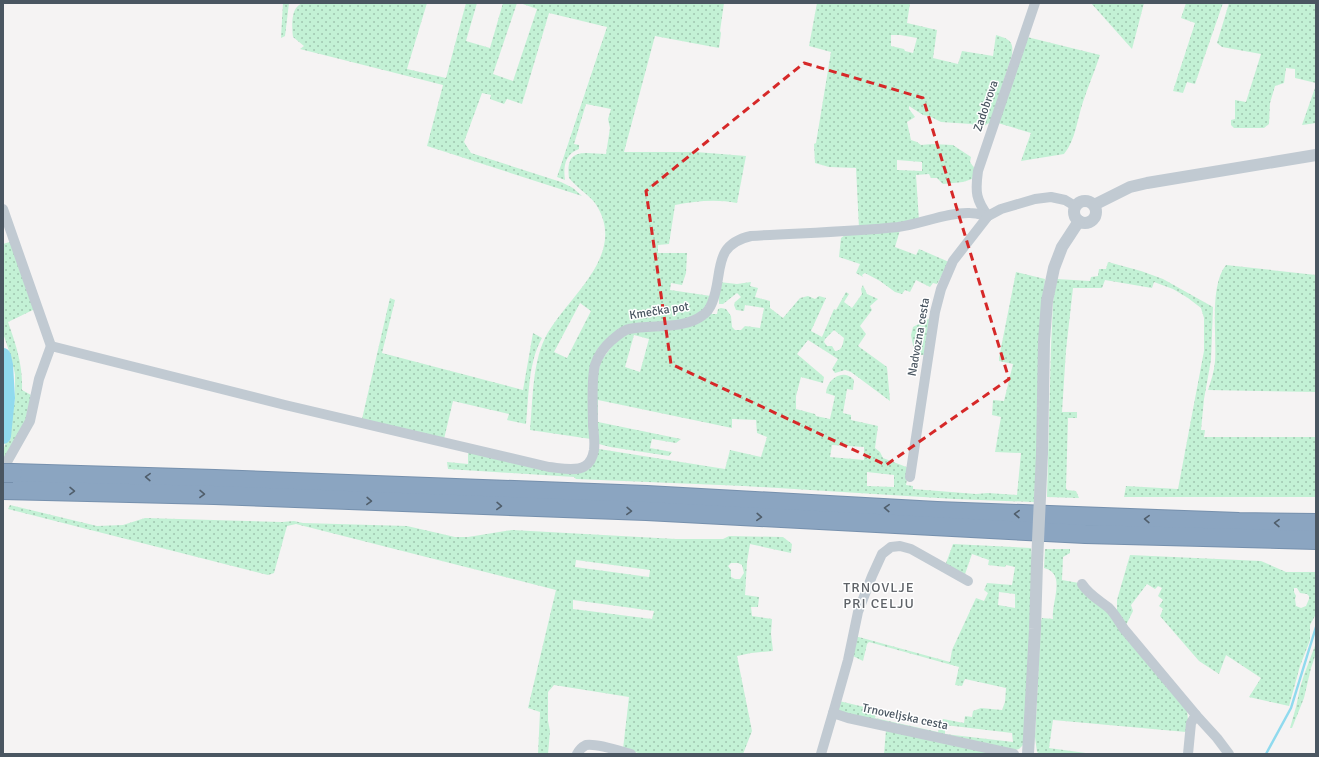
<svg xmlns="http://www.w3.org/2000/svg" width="1319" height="757" viewBox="0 0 1319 757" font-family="Signika,sans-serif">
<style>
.grass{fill:url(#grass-dots);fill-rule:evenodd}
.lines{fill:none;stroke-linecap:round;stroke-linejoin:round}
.stream{stroke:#90daee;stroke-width:2.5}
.river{stroke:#90daee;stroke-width:16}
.motorway-casing{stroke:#7690ad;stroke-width:20}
.minor{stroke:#c1cad2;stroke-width:10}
.tertiary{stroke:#c1cad2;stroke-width:12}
.motorway{stroke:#8ba5c1;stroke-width:18}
.motorway-bridge-casing{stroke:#7690ad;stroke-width:20;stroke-linecap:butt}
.tertiary-bridge{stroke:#c1cad2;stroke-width:12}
.motorway-bridge{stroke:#8ba5c1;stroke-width:18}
.oneway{stroke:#505e6b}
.marked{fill:none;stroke:#d62828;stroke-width:3;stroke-dasharray:8 5;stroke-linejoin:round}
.labels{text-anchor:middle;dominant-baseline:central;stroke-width:3;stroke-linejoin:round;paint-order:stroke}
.street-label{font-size:12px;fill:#4a5661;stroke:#fff}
.quarter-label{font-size:14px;letter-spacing:1px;fill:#5f6368;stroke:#fff}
</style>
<defs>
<pattern id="grass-dots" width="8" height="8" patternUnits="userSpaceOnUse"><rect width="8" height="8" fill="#c3f1d5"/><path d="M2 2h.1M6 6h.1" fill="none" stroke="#a0c6b0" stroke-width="1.8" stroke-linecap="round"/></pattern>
</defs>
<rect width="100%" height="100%" fill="#f5f3f3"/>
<g class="grass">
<path d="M283 3H289L285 36 281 38Z"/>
<path d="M302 3H427L407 69 446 78 466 3H477L466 41 490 48 503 3H517L493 74 513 81 537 9 520 3H724L720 31 721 33 719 48 655 36 624 152H696L746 156 737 203C716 199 696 201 675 205L669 244 658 245V253H687L686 273 682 285 671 283 670 290 711 296 706 310 690 319 642 325 598 352 591 439 530 430C533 401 532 365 545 338 566 297 630 255 595 203 588 194 577 188 569 178 565 147 584 153 606 154L610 128 608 119 611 109 586 104 574 144 579 145V149C565 154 563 167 565 180L557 177 607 27 549 13 522 104 507 99 504 104 490 99 491 95 482 93 464 142 471 153 561 182 573 188 582 196 427 146 443 85 300 49 304 46 293 37C292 29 291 13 297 7 298 5 301 4 302 3ZM580 303 591 311 567 358 554 352Z"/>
<path d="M817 3H910L907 23 937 30 933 58 958 64 962 51 993 56 996 35C1009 39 1014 41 1012 55L990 123 987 124 982 128 971 124 941 122 929 116 923 115 909 106V109L915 117 907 122 911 140 917 142 921 145 932 144 953 145 971 157 970 162 975 169 972 179 963 182 943 184 937 178H931L929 174 916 175 919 221 859 228 856 168 829 167 815 163 814 144 816 143 831 52 809 46ZM891 35H900L917 38 913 53 905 51 904 49 891 46ZM897 160 922 162V171L897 170Z"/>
<path d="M1091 3H1144L1132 49Z"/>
<path d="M1186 3H1223L1195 84 1187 82 1183 93 1173 91 1195 23 1181 18Z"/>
<path d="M1229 3H1316V83L1295 78V69L1286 68 1284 83 1275 86 1270 103 1269 124 1264 128H1234L1231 125V120L1235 119V100L1246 102 1261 54 1222 47 1217 43Z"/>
<path d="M1027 37 1100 55C1095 71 1088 86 1083 102 1077 119 1076 139 1064 154L1021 161 1031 133 998 123Z"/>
<path d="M1316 85V123L1302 125Z"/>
<path d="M900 230 895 247 916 255 919 249 949 262 937 284 933 283 930 287 916 280 910 292 905 290 902 294 895 292 880 281 865 273 862 275 863 277 856 273 860 264 839 257 841 238 845 235Z"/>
<path d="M13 241 35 309 8 322C16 345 23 365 22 390L31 395 25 422 6 458 3 457V451L11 426 15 399V374L11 357 3 333V244Z"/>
<path d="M1108 262 1141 271 1163 279 1213 307 1211 360 1204 399 1201 430H1205L1204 437H1316V497H1124L1126 486 1178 489 1204 351V318L1201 308 1188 298 1173 289 1154 282 1152 288 1105 280 1102 288H1073L1066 350 1062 412H1077V418H1068L1066 488 1067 490 1076 491 1079 498 1047 497 1051 348 1053 302 1057 279 1090 281 1091 277 1098 276 1099 269H1106Z"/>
<path d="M1226 265 1316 275V392L1208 390C1211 381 1214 372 1215 362 1217 336 1209 286 1226 265Z"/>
<path d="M1016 272 1045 279 1041 331 1040 393 1034 502 955 499 744 486 576 479 574 477 448 469 447 462 468 464V452L576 473C591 472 592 460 599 449L725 469 730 450 761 457 767 437 757 433 756 420 732 419V428L598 400V422L681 439 676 443 652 439 650 448 672 452 669 456 610 447 599 444 595 384 601 361 618 338 636 331 711 311 712 314H717L718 309 721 308 726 309 731 316 732 327 735 330H741L745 326 760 328 764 308 745 305 744 311 736 310 734 305 735 302 741 297 737 293 723 304H719V282L737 284 751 282 750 286 758 288 755 297 770 301V308L783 318 800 298 808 296 815 299 819 296 826 298 811 331 822 337 834 309 836 310 846 292 849 294 844 302 852 308 862 294 861 289 863 285 867 294 878 299 870 306 872 310 860 326 866 334 858 346 887 367 890 401 851 372 845 370 835 373 832 369 838 359 808 340 797 354 824 377 823 383 801 377 796 396V409L815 414 816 416 830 419 835 396 826 393C827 379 843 368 854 380L853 390 847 389 843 413 851 415V420L878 426 875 448 880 452 883 458 909 468 906 485 913 486V489L976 494 988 493 1017 495 1021 453 995 452 1001 417 992 415 993 400 1004 401 1013 364 999 361V358ZM834 330 844 338C843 344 842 351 835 351L832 346H827L824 342 825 339ZM634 335 649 339 640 372 625 367ZM832 445 864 447V460L830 457ZM867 472 894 475V487L867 486Z"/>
<path d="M390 298 395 300 382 353 523 390 533 333 542 338C528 363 529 396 526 424L507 420 509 414 453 401 444 439 362 419Z"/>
<path d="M930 318 924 355H915L911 335 913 327Z"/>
<path d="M10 505 97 526 123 525 145 518 282 522 294 521 303 523 407 526 455 537H468L512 530 676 539H723L729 536 783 537 792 544 791 553 750 544 747 562 745 595 759 597 758 607H751L752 616 772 619 771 634 773 651 751 653 737 656 752 731 743 754H642L623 749 629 697 554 685 548 692V721L550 731 548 754H538L540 712 528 708 556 590 296 524 287 526 274 573 268 575 8 509ZM576 560 650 570 649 577 575 567ZM731 563H738L742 565 744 573 740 579H735L731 577V570L728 566ZM573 600 654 611 652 619 573 609Z"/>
<path d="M953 544 1031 548 1033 565 1024 744 1019 749 1015 750 845 715 837 709 839 701 877 710 875 718 938 732 943 719 964 723 965 716 972 717 973 711 981 708 1002 710 1005 702 1006 688 965 679 962 686 955 685 959 667 869 642 867 644 863 661 853 656 855 636 950 662 952 650 976 598 984 601 988 593 984 590 987 583 1012 585 1015 567 1006 565 1005 567 988 565 989 560 972 554 964 577 945 566ZM999 592 1015 594V608L998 605ZM945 725 1012 733 1013 742 945 734Z"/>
<path d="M1045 549H1070V553L1063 557 1062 580 1079 583 1106 608 1187 710 1188 720 1186 732 1053 720 1049 748 1093 754H1040L1037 752 1035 737 1041 621 1042 618 1053 619C1051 603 1067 573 1044 568Z"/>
<path d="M1130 555 1261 561 1286 572H1316V614L1310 625V640L1300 666 1289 706 1249 697 1261 678 1226 655 1219 674 1199 661 1160 616 1163 609 1159 606 1163 600 1158 596 1162 588 1158 586 1155 589 1147 584 1131 605 1133 611 1125 627 1117 611V600ZM1294 588H1297L1300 593 1307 594 1309 596V599L1306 606 1301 608 1296 606 1295 599 1296 596 1294 592Z"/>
<path d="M1316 643V653L1311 668 1304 698 1292 728H1290L1296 707 1300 688 1304 675Z"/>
<path d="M886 730 1002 754H884Z"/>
</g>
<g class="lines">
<path class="stream" d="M1266 754 1291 708 1316 627"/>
<path class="river" d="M3 356 5 365 7 398 3 436"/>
<g class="motorway-casing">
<g id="motorway">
<path d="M13 473 215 479 647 495 937 511 1239 522 1316 523"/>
<path d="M3 490 214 495 646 511 1085 534 1316 540"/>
</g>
</g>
<g class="minor">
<path d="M3 209 51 346"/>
<path d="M988 216C976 200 975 192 978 171L1035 3"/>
<path d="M3 476 8 460 30 421 39 379 51 346 285 405 549 467C560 468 576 472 585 466 590 463 593 456 594 450 595 443 594 434 593 426 593 410 591 380 595 365 598 356 605 346 612 340 617 336 623 330 629 329 652 324 684 330 703 315 708 312 710 308 712 303 724 274 711 245 751 236 800 233 849 232 898 227 921 224 948 212 970 213 976 213 983 215 988 216"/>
<path d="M910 477 935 312 941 289 953 261 988 216 1001 209 1035 199 1051 197 1065 200 1075 206"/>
<path d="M1082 584C1089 595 1099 600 1109 608 1115 614 1119 622 1124 629L1196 715"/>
<path d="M833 713 848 660 858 612 872 576 882 554 891 547 900 546 911 549 968 581"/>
<path d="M577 754C579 750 582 747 586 745 597 743 620 751 631 754"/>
<path d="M821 754 833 713 848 718 1014 754"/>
<path d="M1188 754 1191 723 1196 715 1217 738 1229 754"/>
</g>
<g class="tertiary">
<circle cx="1085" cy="212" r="11"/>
<path d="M1094 205 1130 187 1147 183 1316 155"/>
<path d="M1042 453 1044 341 1047 301 1054 268 1062 247 1079 221"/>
<path d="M1028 754 1035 629 1037 563"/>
</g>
<use href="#motorway" class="motorway"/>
<g class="motorway-bridge-casing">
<path id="motorway-bridge" d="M3 473H13"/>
</g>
<path class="tertiary-bridge" d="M1037 563 1042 453"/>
<use href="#motorway-bridge" class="motorway-bridge"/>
</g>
<defs><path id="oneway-chevron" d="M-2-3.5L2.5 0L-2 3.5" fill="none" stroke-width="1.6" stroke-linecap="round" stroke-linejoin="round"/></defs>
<g class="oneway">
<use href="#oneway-chevron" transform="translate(148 477) rotate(-178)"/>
<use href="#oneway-chevron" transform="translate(72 491) rotate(1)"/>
<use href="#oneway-chevron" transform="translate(202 494) rotate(1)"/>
<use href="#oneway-chevron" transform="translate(369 501) rotate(2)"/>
<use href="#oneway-chevron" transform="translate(499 506) rotate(2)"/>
<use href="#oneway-chevron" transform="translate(887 508) rotate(-177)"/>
<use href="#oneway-chevron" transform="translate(629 511) rotate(2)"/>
<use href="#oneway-chevron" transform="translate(1017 514) rotate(-178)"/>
<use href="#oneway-chevron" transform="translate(759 517) rotate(3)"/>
<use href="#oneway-chevron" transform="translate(1147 519) rotate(-178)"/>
<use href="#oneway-chevron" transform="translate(1277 523) rotate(-179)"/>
</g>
<path class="marked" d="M804 63 923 98 1009 379 886 465 671 364 646 191Z"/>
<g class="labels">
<g class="street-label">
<text transform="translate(986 106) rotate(-71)">Zadobrova</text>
<text transform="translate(659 311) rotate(-9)">Kmečka pot</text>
<text transform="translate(919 337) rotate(-80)">Nadvozna cesta</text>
<text transform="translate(905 717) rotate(12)">Trnoveljska cesta</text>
</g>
<g class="quarter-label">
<text x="879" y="587">TRNOVLJE<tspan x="879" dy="16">PRI CELJU</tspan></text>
</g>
</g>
<rect width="1319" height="757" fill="none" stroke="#4a5661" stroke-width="8"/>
</svg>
